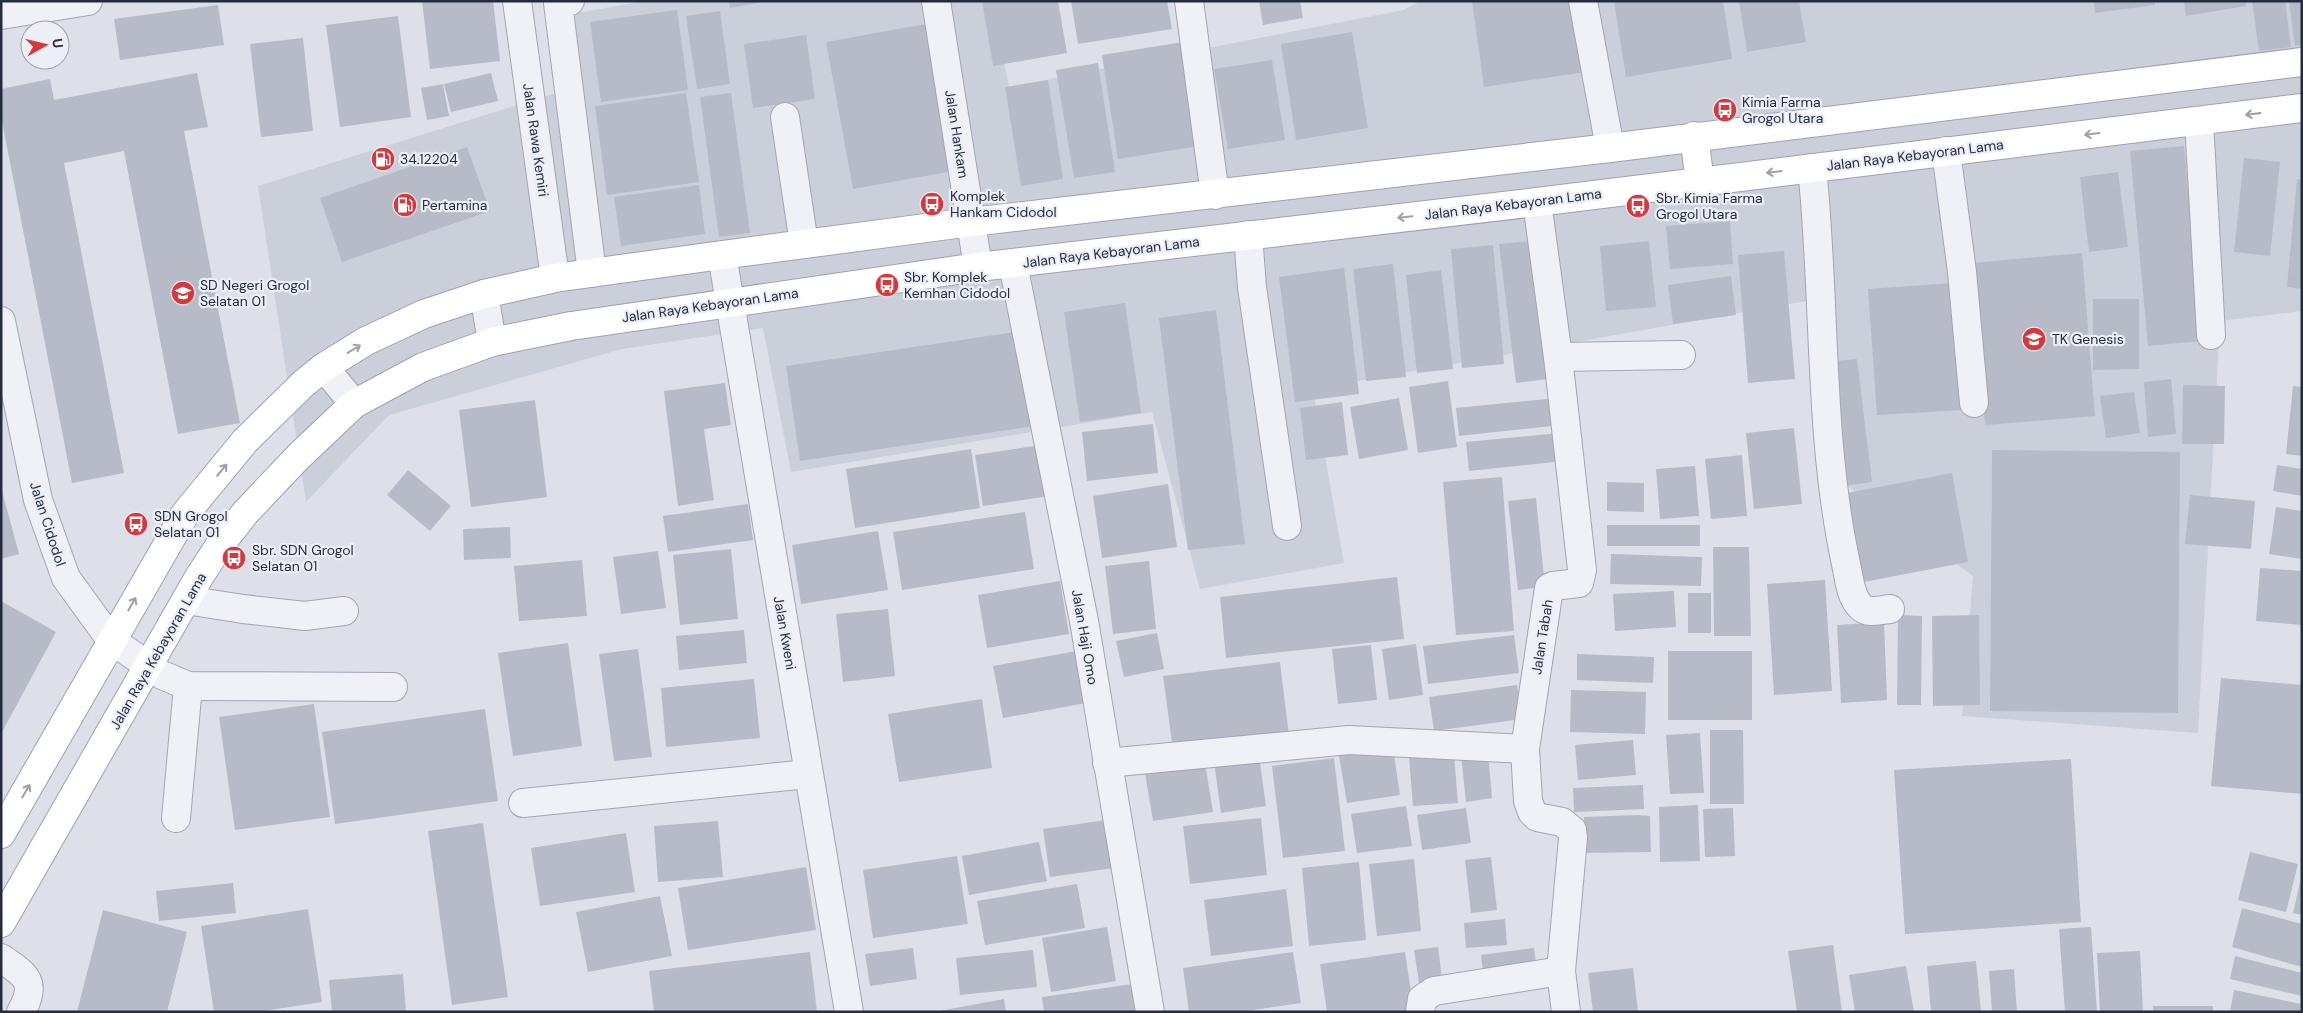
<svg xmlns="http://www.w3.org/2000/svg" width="2303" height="1013" viewBox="0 0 2303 1013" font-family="'DM Sans',sans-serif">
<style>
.built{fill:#cbcfda}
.building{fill:#b7bbc8}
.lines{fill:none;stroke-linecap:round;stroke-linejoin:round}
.minor-casing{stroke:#a2a6b2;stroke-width:30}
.major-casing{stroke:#9ba2b5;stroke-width:30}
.minor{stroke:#f0f1f6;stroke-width:28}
.major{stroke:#fff;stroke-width:28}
.oneway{stroke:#9da0a9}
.labels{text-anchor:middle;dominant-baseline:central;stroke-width:4.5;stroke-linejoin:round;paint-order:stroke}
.poi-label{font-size:14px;fill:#252c40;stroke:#eceff6;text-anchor:start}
.street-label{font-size:14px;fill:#252c40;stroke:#eceff6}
</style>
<rect width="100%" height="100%" fill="#dde0e8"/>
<path class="built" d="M644 1H992L1009 87 1403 10 1421 1H2302V311L2220 321 2198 733 1962 716 1973 576 1834 476V296L1313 389 1344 563 1200 589 1152 412 791 472 763 328 622 349 389 415 306 502 258 186 565 90 550 18Z"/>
<g class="building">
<path d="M422 1H493L500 61 430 69Z"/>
<path d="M729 1H763V2L730 8Z"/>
<path d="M982 1H1058L1067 53 993 66Z"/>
<path d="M1071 1H1167L1172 29 1078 44Z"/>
<path d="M1259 1H1300L1303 18 1263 25Z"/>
<path d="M1472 1H1575L1586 72 1484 87Z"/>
<path d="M1614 1H1723L1732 59 1626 77Z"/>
<path d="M1739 1H1799L1806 42 1747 52Z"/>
<path d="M2094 1H2155V5L2095 13Z"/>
<path d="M2184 1H2245L2246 6 2186 16Z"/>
<path d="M2252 1H2285L2291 47 2259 51Z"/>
<path d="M2289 1H2302V45L2295 46Z"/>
<path d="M218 5 224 45 120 60 114 19Z"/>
<path d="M677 10 688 90 601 102 590 22Z"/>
<path d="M720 11 730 84 697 89 686 16Z"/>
<path d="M398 16 411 117 340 127 326 25Z"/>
<path d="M926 24 953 171 853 189 826 42Z"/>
<path d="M1352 32 1368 128 1296 140 1281 44Z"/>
<path d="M806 35 815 99 753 108 744 44Z"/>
<path d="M303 38 313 131 261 137 250 44Z"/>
<path d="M1183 42 1199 146 1118 159 1102 55Z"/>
<path d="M1272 60 1285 140 1228 149 1214 69Z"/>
<path d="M1098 63 1115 172 1074 178 1056 70Z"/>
<path d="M197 73 208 127 184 131 240 423 178 434 124 151 64 163 124 473 72 483 1 116V89L50 79 54 100Z"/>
<path d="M491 73 498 101 451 112 444 84Z"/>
<path d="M1048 80 1063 179 1021 186 1005 87Z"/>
<path d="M443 84 449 116 427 120 421 88Z"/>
<path d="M686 93 699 182 607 195 595 106Z"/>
<path d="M731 93 750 233 719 237 700 97Z"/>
<path d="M2184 146 2202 341 2148 346 2130 151Z"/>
<path d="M467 147 490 211 342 262 320 198Z"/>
<path d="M2244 158 2280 162 2270 256 2234 252Z"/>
<path d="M2118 172 2128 247 2089 252 2080 177Z"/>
<path d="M2297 179 2302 180V289L2287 287Z"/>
<path d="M699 185 705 234 621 246 614 197Z"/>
<path d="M1730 221 1733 264 1670 269 1666 226Z"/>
<path d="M1532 241 1548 379 1516 383 1499 244Z"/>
<path d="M1649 241 1656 307 1606 311 1600 246Z"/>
<path d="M1493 245 1504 364 1462 368 1451 249Z"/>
<path d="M1784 251 1795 379 1748 383 1738 255Z"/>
<path d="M2082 253 2095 416 1985 425 1972 263Z"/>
<path d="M1393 264 1406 377 1366 381 1353 269Z"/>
<path d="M1344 268 1359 394 1295 402 1279 277Z"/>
<path d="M1441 270 1453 369 1417 373 1406 275Z"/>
<path d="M1731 276 1736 315 1673 324 1668 285Z"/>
<path d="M1953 283 1962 410 1877 415 1868 289Z"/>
<path d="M2093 299H2139V369L2093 370Z"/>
<path d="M1125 303 1141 413 1080 422 1064 312Z"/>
<path d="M1216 310 1245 544 1188 550 1159 318Z"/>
<path d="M1021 331 1035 426 800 461 786 366Z"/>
<path d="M1857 359 1872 482 1843 486 1827 362Z"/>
<path d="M2171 379 2176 434 2148 437 2144 382Z"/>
<path d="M1448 381 1457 447 1418 453 1409 387Z"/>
<path d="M725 383 731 425 704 429 714 500 678 506 664 391Z"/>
<path d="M2183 385 2225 386 2224 444H2182Z"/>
<path d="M2293 386 2302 387V456L2286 454Z"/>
<path d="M2134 392 2140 433 2106 438 2100 396Z"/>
<path d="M1399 398 1408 450 1359 459 1350 407Z"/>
<path d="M1557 398 1561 425 1459 436 1456 408Z"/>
<path d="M535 400 547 497 471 507 459 410Z"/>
<path d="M1342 402 1348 455 1306 460 1300 408Z"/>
<path d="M1153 424 1158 473 1087 481 1082 432Z"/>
<path d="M1794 428 1802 504 1754 509 1746 433Z"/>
<path d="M1560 433 1563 461 1469 471 1466 442Z"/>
<path d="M1041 445 1049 496 983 506 975 455Z"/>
<path d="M971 449 980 508 855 528 846 469Z"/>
<path d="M1992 450 2180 452 2178 713 1990 711Z"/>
<path d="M1742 455 1747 516 1711 519 1705 459Z"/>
<path d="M2277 465 2302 469V496L2273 491Z"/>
<path d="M1695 466 1699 516 1660 519 1656 469Z"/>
<path d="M408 470 451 506 430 531 387 495Z"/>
<path d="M1952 473 1968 562 1864 582 1847 493Z"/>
<path d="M1502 477 1514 631 1456 635 1443 482Z"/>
<path d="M1607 482 1644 483V512L1607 511Z"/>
<path d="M1168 484 1177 547 1102 558 1093 496Z"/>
<path d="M1 487 19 554 1 559Z"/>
<path d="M2190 495 2255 501 2251 549 2185 544Z"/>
<path d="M1536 498 1545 587 1518 590 1508 501Z"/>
<path d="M748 504 753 540 668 552 663 516Z"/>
<path d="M2276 507 2302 511V559L2269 554Z"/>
<path d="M1025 512 1034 569 902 590 893 532Z"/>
<rect x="1607" y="525" width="93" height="21"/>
<path d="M510 527 511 558 464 560 463 529Z"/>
<path d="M878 531 888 590 801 604 792 545Z"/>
<path d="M1713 547H1749L1751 636H1714Z"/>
<path d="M731 549 738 619 680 625 673 555Z"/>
<path d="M658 551 666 608 621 614 613 557Z"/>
<path d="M1611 554 1702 557 1701 586 1610 584Z"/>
<path d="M582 560 587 616 519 621 514 566Z"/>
<path d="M1149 561 1156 629 1113 634 1105 566Z"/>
<path d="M2260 568 2302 571V625L2256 621Z"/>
<path d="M1397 577 1404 639 1226 658 1220 597Z"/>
<path d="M1825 580 1832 691 1774 695 1767 584Z"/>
<path d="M1060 581 1069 634 987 648 978 595Z"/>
<path d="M1674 591 1676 627 1615 631 1613 594Z"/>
<rect x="1688" y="593" width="23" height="40"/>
<path d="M1 601 56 632 1 734Z"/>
<path d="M888 609 895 676 843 682 836 614Z"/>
<path d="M1898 615 1922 616 1921 705H1897Z"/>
<path d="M1979 615 1980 705 1933 706 1932 616Z"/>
<path d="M1884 622 1887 700 1841 703 1837 625Z"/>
<path d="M744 630 747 663 679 670 676 636Z"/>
<path d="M1157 633 1164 669 1124 677 1116 641Z"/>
<path d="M1514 635 1519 673 1428 684 1423 646Z"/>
<path d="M568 643 582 746 513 756 498 653Z"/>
<path d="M1416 644 1423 695 1389 700 1382 649Z"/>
<path d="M1371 645 1377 700 1338 704 1332 649Z"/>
<path d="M638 649 652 757 614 761 599 654Z"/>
<path d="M1077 651 1086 703 1003 718 993 666Z"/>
<rect x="1668" y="651" width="84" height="69"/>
<path d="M1577 654 1654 657 1653 683 1577 680Z"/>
<path d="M1280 662 1289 736 1173 750 1163 676Z"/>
<path d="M2221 678 2302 685V794L2211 786Z"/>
<path d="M754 679 760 738 666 747 661 688Z"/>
<path d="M1517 685 1522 719 1434 731 1429 697Z"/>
<path d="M1571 690 1646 692 1645 734 1570 732Z"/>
<path d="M982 699 992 768 899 782 888 714Z"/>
<path d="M314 704 330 817 235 830 219 717Z"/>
<path d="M485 709 498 801 335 824 322 732Z"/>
<path d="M1710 730H1743L1744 804H1710Z"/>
<path d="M1700 733 1704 793 1670 794 1666 735Z"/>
<path d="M1633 740 1636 775 1578 780 1575 745Z"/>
<path d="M1393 748 1400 795 1347 803 1339 756Z"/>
<path d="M1488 753 1492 798 1466 802 1461 755Z"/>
<path d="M1454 754 1458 803 1413 806 1409 757Z"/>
<path d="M1259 756 1266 806 1221 813 1214 762Z"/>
<path d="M1334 758 1345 851 1283 858 1272 766Z"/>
<path d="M2071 759 2081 922 1905 934 1894 770Z"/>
<path d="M1205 763 1213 812 1153 821 1145 773Z"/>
<path d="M1643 785 1644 809 1574 812 1573 788Z"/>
<path d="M1698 805 1700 861 1660 862 1659 807Z"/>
<path d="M1406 806 1412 846 1357 853 1351 814Z"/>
<path d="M1466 808 1471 843 1422 850 1417 815Z"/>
<path d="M1733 808 1735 856 1705 857 1703 809Z"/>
<path d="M1638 815 1650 816 1651 852 1585 853 1584 817Z"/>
<path d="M1261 818 1267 875 1190 884 1183 826Z"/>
<path d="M1114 819 1121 867 1050 877 1043 829Z"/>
<path d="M718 821 723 877 658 882 654 826Z"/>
<path d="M483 823 508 997 452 1005 428 831Z"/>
<path d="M626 833 635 892 540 906 531 848Z"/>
<path d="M1039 842 1047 881 969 895 962 856Z"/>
<path d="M2250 852 2298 864 2286 912 2238 900Z"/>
<path d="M957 856 968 924 873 938 863 870Z"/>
<path d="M1491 857 1497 910 1471 913 1465 860Z"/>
<path d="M1414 859 1421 931 1377 936 1369 864Z"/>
<path d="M1359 862 1366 940 1309 946 1302 868Z"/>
<path d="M806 867 816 930 688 950 678 888Z"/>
<path d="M2301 878H2302V915L2293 913Z"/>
<path d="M233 883 236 913 159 921 156 891Z"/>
<path d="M1077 884 1085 928 985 945 977 901Z"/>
<path d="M1286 889 1293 946 1211 956 1204 900Z"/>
<path d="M660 896 672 956 588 972 576 912Z"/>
<path d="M2242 908 2302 924V967L2232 947Z"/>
<path d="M308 909 322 1002 257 1012H214L201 926Z"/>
<path d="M103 910 187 932 167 1012H77Z"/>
<path d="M1505 919 1507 945 1466 948 1464 923Z"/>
<path d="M1107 927 1116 981 1051 992 1042 938Z"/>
<path d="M2091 927 2097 1012H2065L2059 929Z"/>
<path d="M1833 945 1842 1012H1797L1788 951Z"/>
<path d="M1438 947 1443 986 1420 989 1414 950Z"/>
<path d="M913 948 917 979 870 986 865 954Z"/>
<path d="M1534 948 1537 972 1484 979 1481 955Z"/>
<path d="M1033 950 1037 987 960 995 956 958Z"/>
<path d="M2140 951 2143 1012H2100L2097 953Z"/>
<path d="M810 952 817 1012H654L649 971Z"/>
<path d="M1293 952 1301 1003 1240 1012H1189L1183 968Z"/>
<path d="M1405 952 1414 1012H1327L1320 964Z"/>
<path d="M2235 956 2302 973V996L2230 979Z"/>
<path d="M1976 961 1981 1012H1931L1927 966Z"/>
<path d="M1906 966 1914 1012H1855L1849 975Z"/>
<path d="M1633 968 1638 1012H1593L1588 973Z"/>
<path d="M2014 969 2017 1012H1992L1989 971Z"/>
<path d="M403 974 406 1012H332L329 980Z"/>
<path d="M1132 984 1136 1012H1044L1042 997Z"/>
<path d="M2234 990 2301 1004 2300 1012H2230Z"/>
<path d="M1004 999 1006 1012H939V1011Z"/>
<rect x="2153" y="1006" width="60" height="6"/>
</g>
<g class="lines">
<g class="minor-casing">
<g id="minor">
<path d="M517 1 555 278"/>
<path d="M570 1 558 3 592 273"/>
<path d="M936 1 978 267"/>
<path d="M1189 1 1215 195"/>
<path d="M1583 1 1610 148"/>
<path d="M1 15 88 1"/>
<path d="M785 117 804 244"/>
<path d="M2199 121 2211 335"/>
<path d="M1946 151 1962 272 1974 403"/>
<path d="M1812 168C1826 300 1818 434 1846 564 1849 577 1850 597 1861 607 1868 614 1881 610 1890 609"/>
<path d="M1537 202 1558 357 1582 570 1579 583 1553 586 1549 588 1525 749 1528 801 1532 812 1537 817 1562 822 1572 830 1573 838 1561 971 1566 1012"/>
<path d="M1248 235 1252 287 1287 526"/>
<path d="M722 255 849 1012"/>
<path d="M1013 264 1084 621 1150 1012"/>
<path d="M484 294 492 342"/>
<path d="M1 321 38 500 66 578 111 640 162 675 188 686 393 687"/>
<path d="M1558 357 1681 355"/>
<path d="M324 367 354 404"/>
<path d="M186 600 243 609 305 616 344 611"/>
<path d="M1107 763 1349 740 1525 749"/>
<path d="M523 803 808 774"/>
<path d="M176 818 188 686"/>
<path d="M1 958C26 975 38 982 21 1012"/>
<path d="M1420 1012 1422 999 1434 991 1561 971"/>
</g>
</g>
<g class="major-casing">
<g id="major">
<path d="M1694 136 1700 182"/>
<path d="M1 834 185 514 245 441 303 384 324 367 366 341 424 314 484 294 555 278 722 255 971 222 1610 148 2302 62"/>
<path d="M1 923 199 577 220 545 245 513 298 457 354 404 423 367 492 342 571 326 978 267 1537 202 2302 108"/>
</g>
</g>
<use href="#minor" class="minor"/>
<use href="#major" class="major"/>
</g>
<defs><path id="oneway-shaft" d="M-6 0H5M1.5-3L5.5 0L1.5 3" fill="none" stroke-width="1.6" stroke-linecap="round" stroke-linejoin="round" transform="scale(1.25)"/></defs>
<g class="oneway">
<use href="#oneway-shaft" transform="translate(2253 114) rotate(173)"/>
<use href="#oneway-shaft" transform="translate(2092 134) rotate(173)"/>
<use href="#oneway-shaft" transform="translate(1774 172) rotate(173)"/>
<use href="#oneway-shaft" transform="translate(1405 217) rotate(174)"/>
<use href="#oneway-shaft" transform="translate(354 349) rotate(-31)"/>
<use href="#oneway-shaft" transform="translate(222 470) rotate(-50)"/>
<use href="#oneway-shaft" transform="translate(132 604) rotate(-60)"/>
<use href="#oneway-shaft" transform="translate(26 791) rotate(-60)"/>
</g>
<defs>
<g id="bus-disc" transform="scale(1.25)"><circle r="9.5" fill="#d8373b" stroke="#eceff6"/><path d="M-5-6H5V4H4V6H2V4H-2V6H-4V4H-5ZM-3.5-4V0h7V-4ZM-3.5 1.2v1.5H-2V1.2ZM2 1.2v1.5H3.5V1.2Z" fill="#fff"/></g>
<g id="fuel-disc" transform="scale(1.25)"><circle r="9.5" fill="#d8373b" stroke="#eceff6"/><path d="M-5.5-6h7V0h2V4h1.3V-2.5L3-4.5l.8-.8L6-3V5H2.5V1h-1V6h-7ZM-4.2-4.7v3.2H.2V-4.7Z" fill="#fff"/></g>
<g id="school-disc" transform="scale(1.25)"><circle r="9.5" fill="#d8373b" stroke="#eceff6"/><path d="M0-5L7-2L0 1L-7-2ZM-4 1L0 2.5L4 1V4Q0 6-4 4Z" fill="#fff"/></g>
</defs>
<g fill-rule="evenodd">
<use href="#bus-disc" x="1725" y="110"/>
<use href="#fuel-disc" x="383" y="159"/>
<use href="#bus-disc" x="932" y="204"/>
<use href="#fuel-disc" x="405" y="205"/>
<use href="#bus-disc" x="1638" y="206"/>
<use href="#bus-disc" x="887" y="285"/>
<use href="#school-disc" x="183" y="293"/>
<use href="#school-disc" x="2034" y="339"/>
<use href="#bus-disc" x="136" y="524"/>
<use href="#bus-disc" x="234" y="558"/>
</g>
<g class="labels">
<g class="poi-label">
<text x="1742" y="102">Kimia Farma<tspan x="1742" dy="16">Grogol Utara</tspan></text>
<text x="400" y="159">34.12204</text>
<text x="950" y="196">Komplek<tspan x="950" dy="16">Hankam Cidodol</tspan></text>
<text x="1656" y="198">Sbr. Kimia Farma<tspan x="1656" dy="16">Grogol Utara</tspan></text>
<text x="422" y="205">Pertamina</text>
<text x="904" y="277">Sbr. Komplek<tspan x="904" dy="16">Kemhan Cidodol</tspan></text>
<text x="200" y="285">SD Negeri Grogol<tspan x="200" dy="16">Selatan 01</tspan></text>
<text x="2052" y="339">TK Genesis</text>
<text x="154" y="516">SDN Grogol<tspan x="154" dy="16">Selatan 01</tspan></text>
<text x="252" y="550">Sbr. SDN Grogol<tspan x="252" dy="16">Selatan 01</tspan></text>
</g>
<g class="street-label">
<text transform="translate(957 134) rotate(81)">Jalan Hankam</text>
<text transform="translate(536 140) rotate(82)">Jalan Rawa Kemiri</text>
<text transform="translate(1915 155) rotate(-7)">Jalan Raya Kebayoran Lama</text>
<text transform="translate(1513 204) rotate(-7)">Jalan Raya Kebayoran Lama</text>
<text transform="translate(1111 252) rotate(-7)">Jalan Raya Kebayoran Lama</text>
<text transform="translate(710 305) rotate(-8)">Jalan Raya Kebayoran Lama</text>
<text transform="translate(48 524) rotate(72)">Jalan Cidodol</text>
<text transform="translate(785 633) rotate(80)">Jalan Kweni</text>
<text transform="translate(1085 637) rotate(80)">Jalan Haji Omo</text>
<text transform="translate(1542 637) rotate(-81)">Jalan Tabah</text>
<text transform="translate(158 651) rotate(-60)">Jalan Raya Kebayoran Lama</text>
</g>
</g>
<rect width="2303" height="1013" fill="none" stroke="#252c40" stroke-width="5"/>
<g transform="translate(45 45) rotate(82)"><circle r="24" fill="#eceff6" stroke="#9ca1ad"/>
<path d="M0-4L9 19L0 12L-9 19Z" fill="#d8373b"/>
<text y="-8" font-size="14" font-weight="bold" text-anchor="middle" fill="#252c40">U</text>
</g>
</svg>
